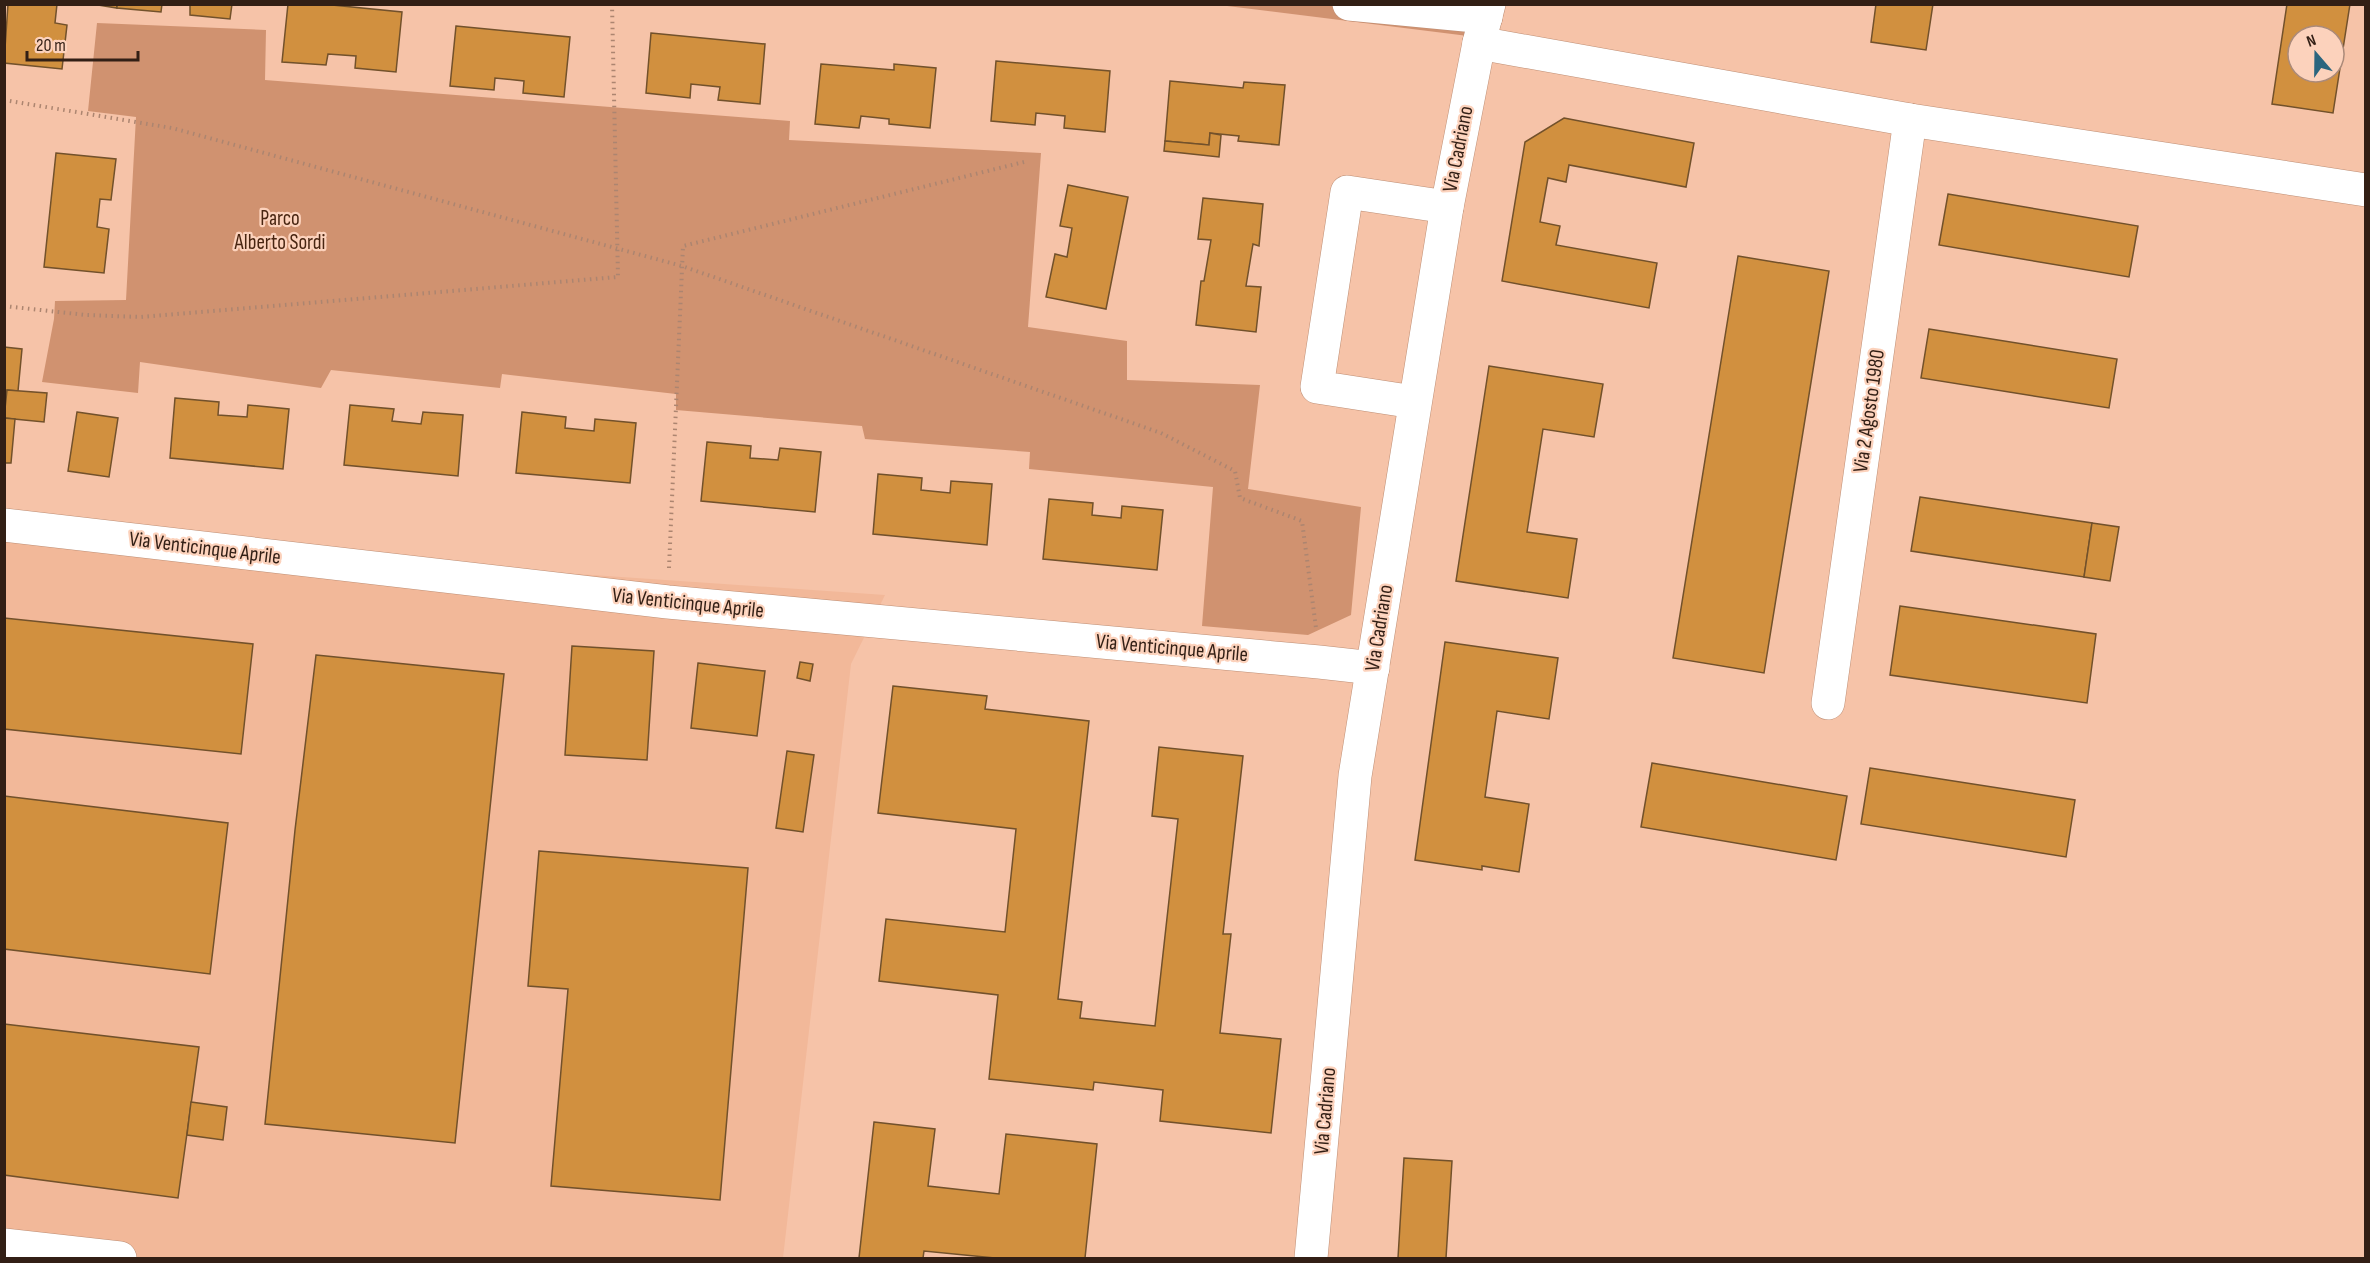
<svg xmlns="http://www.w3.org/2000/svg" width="2370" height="1263" viewBox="0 0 2370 1263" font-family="'Sofia Sans Condensed',sans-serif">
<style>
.built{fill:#f2b899}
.green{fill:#d09270}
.building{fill:#d1903f;stroke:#72512b;stroke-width:1.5;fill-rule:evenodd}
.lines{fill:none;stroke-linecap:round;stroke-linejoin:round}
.minor-casing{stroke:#be8e74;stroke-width:34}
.path{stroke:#ac8570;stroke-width:4;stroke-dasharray:1.5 4.5;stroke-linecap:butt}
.minor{stroke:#fff;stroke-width:33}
.labels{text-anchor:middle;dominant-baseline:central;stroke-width:4.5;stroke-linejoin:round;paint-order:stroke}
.street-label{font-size:21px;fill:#321f15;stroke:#fcd2bc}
.park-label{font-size:21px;fill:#482511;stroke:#fcd2bc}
</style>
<rect width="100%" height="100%" fill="#f6c3a8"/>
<path class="built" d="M4 535 885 595 851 664 783 1258H5Z"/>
<g class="green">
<path d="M1219 5H1491L1484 38Z"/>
<path d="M97 23 266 30 265 80 790 121 789 140 1041 153 1028 327 1127 341V380L1260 385 1248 489 1361 507 1351 615 1308 635 1202 626 1213 487 1029 469 1030 452 865 439 862 426 676 410V394L502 374 500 388 331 370 321 388 140 362 138 393 42 382 54 319 55 301 126 300 136 117 88 111Z"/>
</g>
<g class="building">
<path d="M8 4H57L55 23 67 25 62 69 4 63Z"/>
<path d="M92 4H117V8Z"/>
<path d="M117 4H162L161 12 117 8Z"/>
<path d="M190 4H232L230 19 190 15Z"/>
<path d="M288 4H322L402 12 396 72 355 68 356 56 328 54 326 65 282 62Z"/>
<path d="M1876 4H1933L1926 50 1871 42Z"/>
<path d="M2287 4H2350L2333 113 2272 104ZM2298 36H2334V72H2298Z"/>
<path d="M456 26 570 37 564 97 523 93 524 81 495 78 494 90 450 86Z"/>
<path d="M651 33 765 44 760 104 718 100 720 87 691 84 690 98 646 93Z"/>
<path d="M996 61 1110 71 1105 132 1064 128 1065 116 1036 113 1035 125 991 121Z"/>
<path d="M821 64 894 70V64L936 68 930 128 889 124V119L861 116 859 128 815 124Z"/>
<path d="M1170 81 1243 88 1244 82 1285 85 1279 145 1238 141 1239 136 1210 133 1209 145 1165 141Z"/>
<path d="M1564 118 1694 143 1686 187 1569 165 1566 182 1548 178 1540 222 1560 226 1556 245 1657 263 1649 308 1502 281 1525 142Z"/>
<path d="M1210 133 1221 135 1219 157 1164 151 1165 141 1209 145Z"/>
<path d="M56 153 116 159 111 200 100 199 97 227 109 229 104 273 44 267Z"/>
<path d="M1068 185 1128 197 1106 309 1046 297 1055 254 1067 257 1072 228 1060 226Z"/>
<path d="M1948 194 2138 226 2129 277 1939 245Z"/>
<path d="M1203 198 1263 204 1259 246 1253 244 1246 286 1261 287 1256 332 1196 325 1201 281H1204L1211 240 1198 239Z"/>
<path d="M1738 256 1829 271 1764 673 1673 658Z"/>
<path d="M1929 329 2117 359 2109 408 1921 378Z"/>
<path d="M4 347 22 349 18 391 7 390 4 409Z"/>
<path d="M1489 366 1603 384 1594 437 1543 429 1527 532 1577 539 1568 598 1456 581Z"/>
<path d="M7 390 47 393 44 422 4 418Z"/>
<path d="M175 398 219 402 218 415 247 417 248 405 289 409 283 469 170 458Z"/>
<path d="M350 405 394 409 392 421 421 424 423 412 463 415 458 476 344 465Z"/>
<path d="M77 412 118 418 109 477 68 471Z"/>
<path d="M522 412 566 417 565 428 594 431 595 419 636 423 630 483 516 473Z"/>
<path d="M4 418 15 419 11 463H4Z"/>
<path d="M707 442 751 446 750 458 778 460 780 448 821 452 815 512 701 501Z"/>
<path d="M878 474 922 478 921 490 950 493 951 481 992 484 987 545 873 534Z"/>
<path d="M1920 497 2092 523 2084 577 1911 551Z"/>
<path d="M1049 499 1093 503 1092 515 1121 518 1122 506 1163 510 1157 570 1043 559Z"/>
<path d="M2092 523 2119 527 2110 581 2084 577Z"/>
<path d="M1900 606 2096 634 2087 703 1890 675Z"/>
<path d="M4 618 253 644 241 754 4 729Z"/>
<path d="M1445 642 1558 658 1549 719 1497 711 1485 797 1529 804 1519 872 1482 866V870L1415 860Z"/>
<path d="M572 646 654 651 647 760 565 755Z"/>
<path d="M316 655 504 674 455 1143 265 1124 295 830Z"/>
<path d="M800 662 813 664 810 681 797 678Z"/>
<path d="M698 663 765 671 757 736 691 728Z"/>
<path d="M893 686 987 696 985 709 1089 721 1058 999 1082 1002 1080 1018 1155 1026 1178 819 1152 816 1159 747 1243 756 1223 934H1231L1220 1033 1281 1039 1271 1133 1160 1121 1163 1090 1094 1082 1093 1090 989 1079 998 995 879 981 886 919 1005 932 1016 829 878 813Z"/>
<path d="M787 751 814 755 803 832 776 828Z"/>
<path d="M1652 763 1847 796 1836 860 1641 827Z"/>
<path d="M1870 768 2075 800 2066 857 1861 824Z"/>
<path d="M4 796 228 823 210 974 4 949Z"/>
<path d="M539 851 748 868 720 1200 551 1186 568 989 528 986Z"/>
<path d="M4 1024 199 1047 178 1198 4 1175Z"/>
<path d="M191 1102 227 1107 223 1140 187 1135Z"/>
<path d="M874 1122 935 1129 928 1186 999 1194 1006 1134 1097 1144 1085 1258H995L924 1251 923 1258H859Z"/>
<path d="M1404 1158 1452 1161 1446 1258H1398Z"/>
</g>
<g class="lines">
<g class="minor-casing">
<g id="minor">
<path d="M1349 4 1486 17"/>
<path d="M1479 43 1910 120 2366 190"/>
<path d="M1414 402 1317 387 1347 192 1447 207"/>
<path d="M4 525 668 602 1319 662 1373 668"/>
<path d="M1828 703 1910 120"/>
<path d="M4 1245 120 1258"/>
<path d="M1311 1258 1355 776 1447 207 1479 43 1489 4"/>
</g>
</g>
<g class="path">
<path d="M4 100 172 128 682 266 1161 433 1235 471 1240 498 1302 521 1316 628"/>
<path d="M4 306 86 315 141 317 618 277 612 4"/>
<path d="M669 568 683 246 1028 161"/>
</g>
<use href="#minor" class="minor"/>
</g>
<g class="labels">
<g class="street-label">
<text transform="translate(1458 149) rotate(-79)">Via Cadriano</text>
<text transform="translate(1869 411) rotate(-82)">Via 2 Agosto 1980</text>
<text transform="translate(205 548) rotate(7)">Via Venticinque Aprile</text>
<text transform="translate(688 603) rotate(6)">Via Venticinque Aprile</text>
<text transform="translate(1379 628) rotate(-81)">Via Cadriano</text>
<text transform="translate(1172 648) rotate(5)">Via Venticinque Aprile</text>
<text transform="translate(1325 1111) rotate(-85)">Via Cadriano</text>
</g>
<g class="park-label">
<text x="280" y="218">Parco<tspan x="280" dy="24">Alberto Sordi</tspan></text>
</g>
</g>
<rect width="2370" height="1263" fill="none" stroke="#321f15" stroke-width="12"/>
<g transform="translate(2316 54) rotate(340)"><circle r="28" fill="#fcd2bc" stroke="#ab8a79" stroke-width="1.5"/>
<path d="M0-4.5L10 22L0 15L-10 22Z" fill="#2b657e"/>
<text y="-9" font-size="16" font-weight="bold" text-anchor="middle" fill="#321f15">N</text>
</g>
<path d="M27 51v9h111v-9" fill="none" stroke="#321f15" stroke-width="3"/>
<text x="36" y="51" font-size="18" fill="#321f15" stroke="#fcd2bc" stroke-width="4.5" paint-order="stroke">20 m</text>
</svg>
